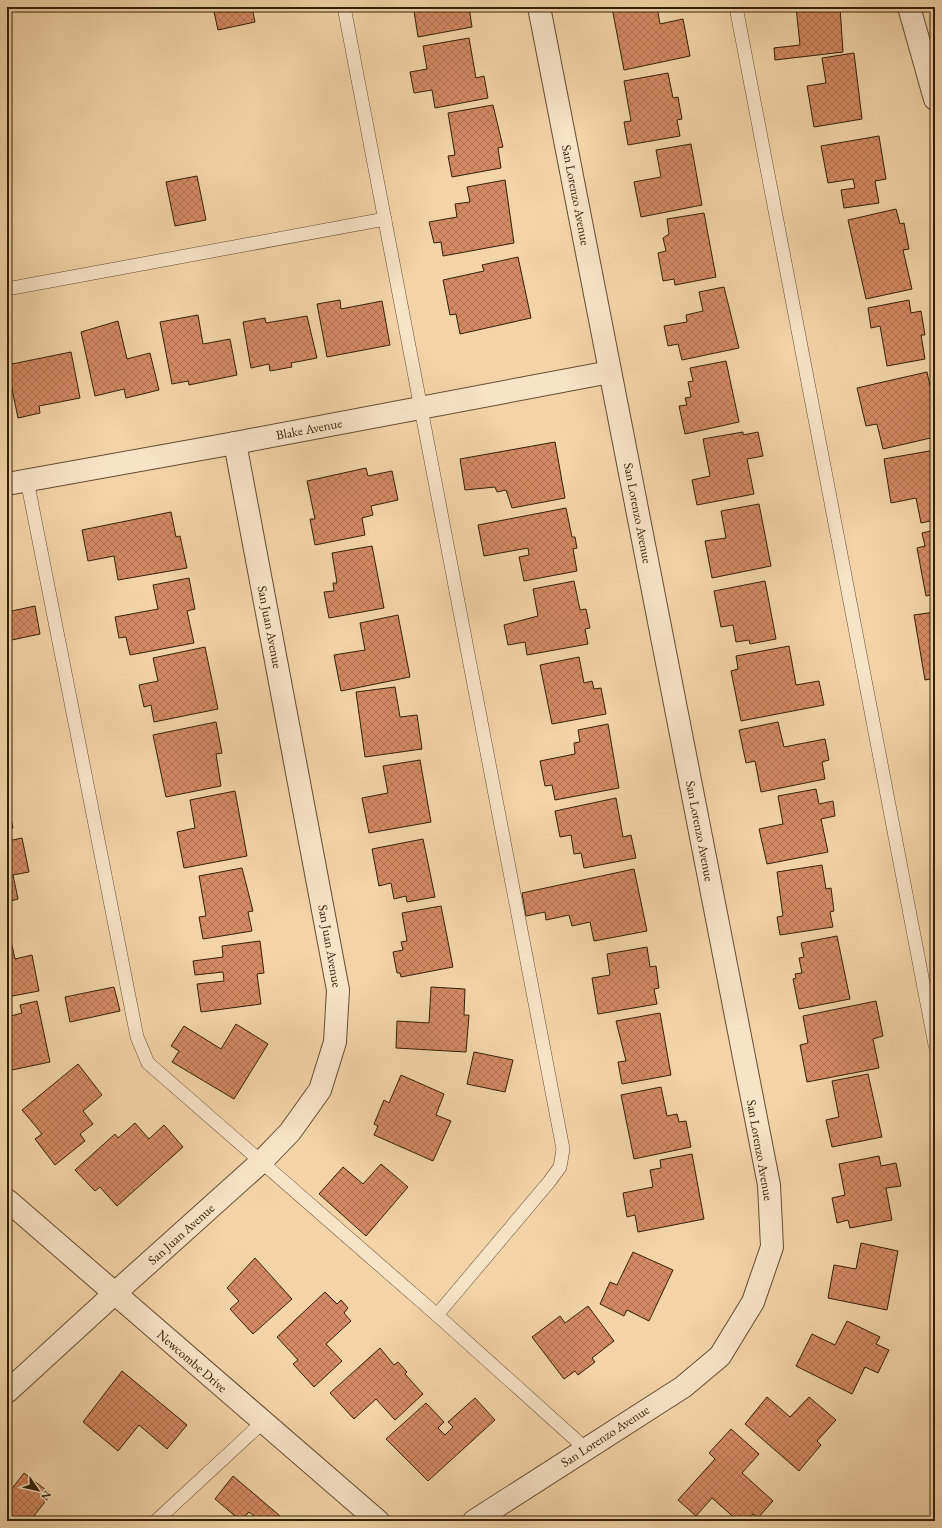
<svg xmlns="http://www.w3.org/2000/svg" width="942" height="1528" viewBox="0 0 942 1528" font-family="'EB Garamond',serif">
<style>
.building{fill:url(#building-cross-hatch);stroke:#332007}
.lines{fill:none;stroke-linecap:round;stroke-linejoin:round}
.lane-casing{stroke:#634d2f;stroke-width:14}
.street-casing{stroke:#634d2f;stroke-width:24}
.lane{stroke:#f7e3c6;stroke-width:13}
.street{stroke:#f7e3c6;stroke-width:22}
.labels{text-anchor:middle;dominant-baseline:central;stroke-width:3;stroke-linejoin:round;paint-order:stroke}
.street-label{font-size:13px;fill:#332007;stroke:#f7e3c6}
</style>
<defs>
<pattern id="building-cross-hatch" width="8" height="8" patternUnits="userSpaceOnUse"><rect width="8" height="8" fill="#d48a64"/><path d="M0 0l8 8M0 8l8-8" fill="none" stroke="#ad7050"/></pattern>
</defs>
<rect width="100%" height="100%" fill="#f2d4a8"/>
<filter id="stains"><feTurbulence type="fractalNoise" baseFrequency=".005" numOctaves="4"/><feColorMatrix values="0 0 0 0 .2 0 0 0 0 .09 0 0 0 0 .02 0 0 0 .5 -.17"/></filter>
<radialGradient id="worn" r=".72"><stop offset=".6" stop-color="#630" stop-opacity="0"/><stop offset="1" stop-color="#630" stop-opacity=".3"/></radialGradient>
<g class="building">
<path d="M213 7H252L255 22 218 30Z"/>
<path d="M423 7H469L472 27 418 37 414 11 424 9Z"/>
<path d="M616 7H657L660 24 683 19 690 56 624 70 612 8Z"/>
<path d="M796 7H840L843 52 775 60 774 48 800 45Z"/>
<path d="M469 38 476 78 484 76 488 98 435 108 432 90 414 93 410 72 427 69 423 46Z"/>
<path d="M854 53 862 119 814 127 807 86 826 83 822 58Z"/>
<path d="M668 73 673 98 678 97 682 119 677 120 680 136 628 145 624 122 631 121 624 81Z"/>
<path d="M493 105 503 147 498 148 501 168 452 177 448 156 455 155 448 113Z"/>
<path d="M879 136 886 179 875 181 879 203 844 208 841 190 855 188 853 179 828 183 821 146Z"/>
<path d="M691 144 702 205 641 217 634 182 661 177 656 150Z"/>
<path d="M197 176 206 220 175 226 166 182Z"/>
<path d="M505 180 514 243 443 256 441 242 434 243 429 222 457 217 455 204 470 202 467 187Z"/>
<path d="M896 209 900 224 904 223 909 249 903 250 912 289 866 299 848 220Z"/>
<path d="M704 213 716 277 675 285 674 279 663 281 658 253 666 251 663 238 669 234 667 219Z"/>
<path d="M518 257 531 318 460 334 456 314 450 315 443 280 484 271 482 265Z"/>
<path d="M724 287 739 348 682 360 678 344 668 346 664 326 687 322 686 315 703 311 699 292Z"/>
<path d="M340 300 341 309 382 301 390 345 327 357 317 304Z"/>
<path d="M909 300 911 313 921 311 925 335H921L925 359 887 366 880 326 871 328 868 308Z"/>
<path d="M198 315 203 344 230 339 237 375 189 385 188 381 172 384 160 322Z"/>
<path d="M307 316 317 358 291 363 292 367 270 371 269 364 251 368 243 322 265 318 266 323Z"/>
<path d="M118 321 127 359 150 353 159 390 126 398 124 389 95 396 81 332Z"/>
<path d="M71 352 80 398 39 406 40 413 18 418 7 365Z"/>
<path d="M726 361 739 422 685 434 679 406 687 405 685 398 691 397 688 382 693 381 690 368Z"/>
<path d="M927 372 935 408V437L883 449 877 424 866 426 857 388Z"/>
<path d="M743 432V435L758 432 763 456 747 459 754 494 697 505 692 480 710 476 703 439Z"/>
<path d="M555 442 565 498 512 508 506 490 497 492 495 487 465 490 460 459Z"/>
<path d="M935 450V520L921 523 916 498 891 503 884 459Z"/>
<path d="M366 468 368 476 392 471 398 500 371 506 373 515 362 518 365 535 315 545 310 519H315L307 481Z"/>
<path d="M759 504 771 566 712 578 705 541 726 538 721 511Z"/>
<path d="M566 508 572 537H575L577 548 573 549 577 571 524 581 519 557 529 555 528 548 484 556 478 525Z"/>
<path d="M171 512 176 537 180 536 187 568 118 580 114 556 88 561 82 530Z"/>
<path d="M935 530V594L926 596 917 548 925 546 922 533Z"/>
<path d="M372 546 384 608 329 618 324 592 334 591 333 583H337L332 553Z"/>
<path d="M189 578 195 609 187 611 194 643 130 655 126 637 119 638 115 617 158 609 153 585Z"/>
<path d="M574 581 580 610 586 609 590 628 585 629 588 644 527 655 525 642 508 645 504 625 538 616 533 589Z"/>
<path d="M765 581 776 639 750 644 749 640 736 642 733 625 721 627 714 591Z"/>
<path d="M35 606 40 634 7 641V612Z"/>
<path d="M935 612V678L925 680 914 615Z"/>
<path d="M398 615 410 677 341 691 334 655 365 650 360 623Z"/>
<path d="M789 646 796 685 819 681 824 705 741 721 731 671 738 669 736 656Z"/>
<path d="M205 647 218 709 154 722 151 705 144 707 139 685 158 681 153 658Z"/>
<path d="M579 657 584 683 592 681 594 689 601 688 606 714 552 724 540 665Z"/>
<path d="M395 687 400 717 417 715 422 749 365 757 356 692Z"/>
<path d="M216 722 222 753 216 754 221 786 166 797 153 735Z"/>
<path d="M778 722 784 747 825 739 829 760 822 762 825 779 761 792 755 761 746 763 739 730Z"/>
<path d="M608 724 619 788 555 800 552 785 545 786 540 761 575 754 574 743 580 742 578 730Z"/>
<path d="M420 760 431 822 369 833 362 798 388 793 383 766Z"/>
<path d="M816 789 819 804 833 801 835 816 821 819 828 852 767 864 759 829 783 824 778 796Z"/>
<path d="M235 791 247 856 184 868 177 832 195 828 190 800Z"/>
<path d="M616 798 623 837 631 835 636 858 584 868 581 853 574 854 571 835 560 837 555 811Z"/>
<path d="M7 800 13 828 7 829Z"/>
<path d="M7 838 8 841 22 838 29 872 13 875 18 899 7 902Z"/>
<path d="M423 839 435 897 407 902 406 896 394 899 391 883 379 886 372 849Z"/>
<path d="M822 865 826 889 831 888 834 911 830 912 833 927 780 935 777 917 783 916 777 872Z"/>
<path d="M242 868 253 911 248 912 252 931 203 939 199 917 206 916 199 876Z"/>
<path d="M634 869 647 931 594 941 590 922 572 926 569 915 546 920 545 912 526 916 522 893Z"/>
<path d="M441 906 453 967 401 977 400 973H397L393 952 403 950 401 942 407 941 402 913Z"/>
<path d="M7 932H9L15 959 32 955 39 991 7 997Z"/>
<path d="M837 936 850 999 799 1009 793 979 796 978 795 974 802 973 799 958 804 957 801 943Z"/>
<path d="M260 941 264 973 257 974 261 1004 201 1012 197 984 224 981 223 972 195 975 193 961 223 957 222 946Z"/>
<path d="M647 947 650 967 656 966 659 988 654 989 657 1004 598 1014 592 978 610 975 607 954Z"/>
<path d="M114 987 120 1011 70 1022 65 997Z"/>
<path d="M431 987 465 989 464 1015H469L466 1052 396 1048 397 1021 429 1023Z"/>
<path d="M37 1001 50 1062 7 1071V1017L22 1013 20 1005Z"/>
<path d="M876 1001 883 1036 873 1039 879 1068 807 1082 800 1045 808 1043 803 1016Z"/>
<path d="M660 1013 671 1075 622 1084 618 1062 626 1061 616 1021Z"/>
<path d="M236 1024 268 1044 234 1099 172 1062 179 1051 171 1046 184 1026 221 1049Z"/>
<path d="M474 1052 513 1060 505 1092 467 1084Z"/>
<path d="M78 1064 102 1095 83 1111 93 1124 80 1134 85 1141 55 1165 35 1139 42 1134 22 1110Z"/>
<path d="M868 1074 882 1137 832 1147 826 1120 839 1117 832 1081Z"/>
<path d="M401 1075 444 1094 436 1115 451 1121 433 1161 374 1135 378 1126 374 1124 384 1100 389 1103Z"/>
<path d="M661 1087 667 1116 677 1114 679 1122 686 1121 691 1147 634 1159 621 1095Z"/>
<path d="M135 1123 149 1139 164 1125 183 1147 117 1206 100 1187 95 1191 75 1170 115 1134 118 1138Z"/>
<path d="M692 1154 704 1219 638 1232 635 1215 627 1217 623 1193 653 1187 650 1170 661 1168 660 1160Z"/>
<path d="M879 1156 881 1166 896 1163 901 1186 886 1188 892 1220 850 1228 848 1220 837 1223 832 1198 845 1195 839 1164Z"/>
<path d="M381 1164 408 1187 366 1236 319 1194 343 1167 363 1184Z"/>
<path d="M861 1243 898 1251 887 1310 828 1298 834 1265 856 1269Z"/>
<path d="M633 1252 673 1270 649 1321 627 1310 624 1316 600 1304 610 1282 617 1285Z"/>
<path d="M255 1258 292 1299 253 1334 230 1309 239 1301 227 1288Z"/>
<path d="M325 1292 337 1304 341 1300 348 1308 344 1313 351 1321 326 1344 342 1361 314 1387 293 1364 298 1360 277 1337Z"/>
<path d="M588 1306 614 1341 592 1358 595 1362 578 1375 575 1371 564 1379 532 1337 560 1316 565 1323Z"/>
<path d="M847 1321 880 1337 876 1344 889 1350 878 1373 865 1367 852 1394 796 1366 812 1334 835 1345Z"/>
<path d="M380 1348 394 1365 398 1362 407 1372 405 1374 423 1394 395 1420 376 1399 354 1419 330 1393Z"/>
<path d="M122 1371 187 1425 167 1449 139 1425 118 1451 83 1422Z"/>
<path d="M767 1397 790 1417 809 1397 836 1420 817 1441 821 1445 799 1471 745 1424Z"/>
<path d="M475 1398 495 1420 428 1481 386 1439 426 1403 444 1422 438 1428 445 1435 453 1427 448 1422Z"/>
<path d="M731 1429 759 1454 742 1473 773 1501 758 1518 753 1514 746 1521H738L712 1498 696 1516 678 1500 715 1459 709 1453Z"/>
<path d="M24 1473 51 1494 30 1521H7V1495Z"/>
<path d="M233 1476 286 1521H260L249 1512 241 1521 215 1499Z"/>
</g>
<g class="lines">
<g class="lane-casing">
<g id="lane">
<path d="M344 7 563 1149 560 1167 549 1182 437 1315"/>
<path d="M736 7 935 1045"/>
<path d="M7 289 385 219"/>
<path d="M27 480 137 1037 148 1063 437 1315 586 1449"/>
<path d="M156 1521 263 1422"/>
</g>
</g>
<g class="street-casing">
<g id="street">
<path d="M909 7 935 99"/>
<path d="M7 484 235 443 610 372"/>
<path d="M7 1200 378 1521"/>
<path d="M7 1392 114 1294 261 1162 290 1132 320 1090 335 1042 338 990 235 443"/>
<path d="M474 1521 683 1387 720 1356 753 1302 772 1247 769 1185 539 7"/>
</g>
</g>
<use href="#lane" class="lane"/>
<use href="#street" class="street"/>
</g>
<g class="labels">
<g class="street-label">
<text transform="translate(576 195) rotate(79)">San Lorenzo Avenue</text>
<text transform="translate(309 429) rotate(-11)">Blake Avenue</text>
<text transform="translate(638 513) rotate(79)">San Lorenzo Avenue</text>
<text transform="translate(270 627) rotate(79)">San Juan Avenue</text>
<text transform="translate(700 831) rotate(79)">San Lorenzo Avenue</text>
<text transform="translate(330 946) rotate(80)">San Juan Avenue</text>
<text transform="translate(760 1150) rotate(80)">San Lorenzo Avenue</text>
<text transform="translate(181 1234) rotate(-42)">San Juan Avenue</text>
<text transform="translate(192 1361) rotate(41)">Newcombe Drive</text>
<text transform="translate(605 1436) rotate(-33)">San Lorenzo Avenue</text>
</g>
</g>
<rect width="942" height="1528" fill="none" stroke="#f2d4a8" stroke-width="24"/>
<rect x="8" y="8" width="926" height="1512" fill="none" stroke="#332007" stroke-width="2"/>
<rect x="12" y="12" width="918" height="1504" fill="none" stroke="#332007"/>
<g transform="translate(38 1490) rotate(124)" stroke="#f7e3c6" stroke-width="3" paint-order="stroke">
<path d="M0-3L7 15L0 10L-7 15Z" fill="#332007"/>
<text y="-6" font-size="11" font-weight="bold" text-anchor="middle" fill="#332007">N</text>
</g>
<rect width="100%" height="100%" filter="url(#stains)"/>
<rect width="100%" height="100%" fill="url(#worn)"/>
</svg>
